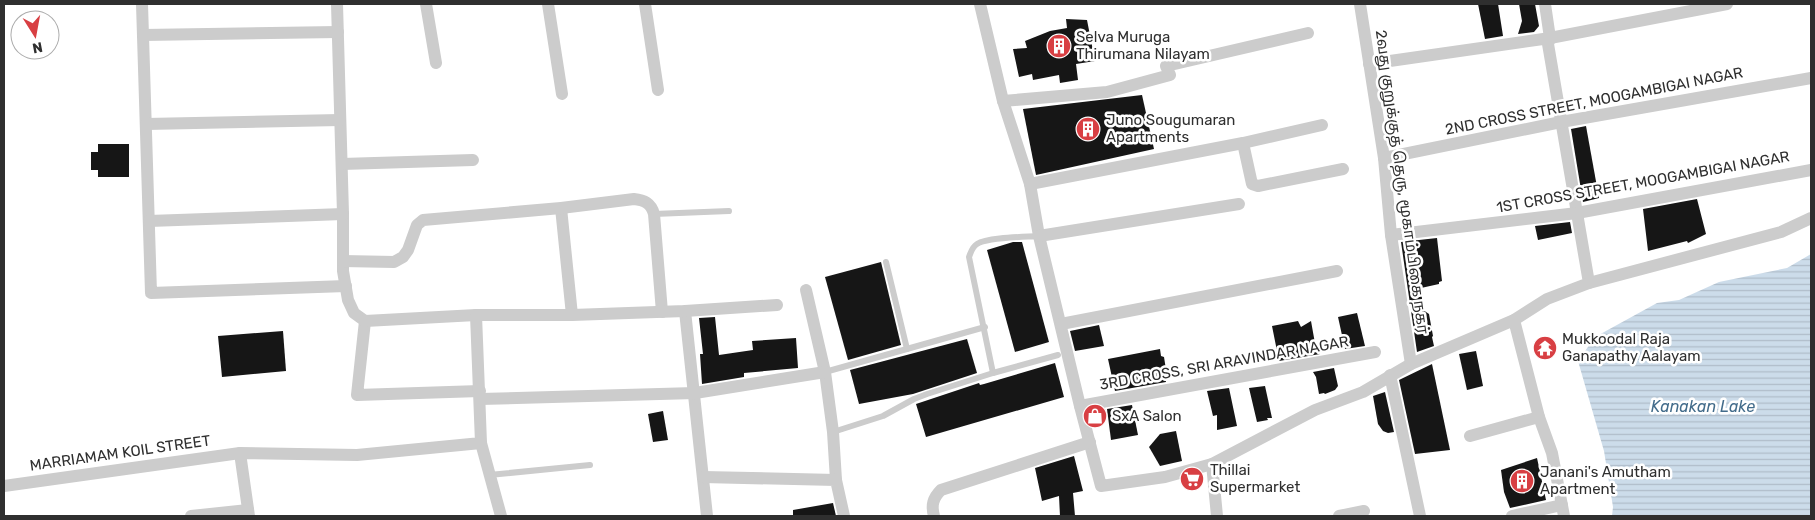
<svg xmlns="http://www.w3.org/2000/svg" width="1815" height="520" viewBox="0 0 1815 520" font-family="Rubik,'Noto Sans Tamil',sans-serif">
<style>
.water{fill:url(#water-rules)}
.building{fill:#161616}
.lines{fill:none;stroke-linecap:round;stroke-linejoin:round}
.lane{stroke:#ccc;stroke-width:6}
.street{stroke:#ccc;stroke-width:12}
.labels{text-anchor:middle;dominant-baseline:central;stroke-width:5;stroke-linejoin:round;paint-order:stroke}
.poi-label{font-size:15px;fill:#2f2f2f;stroke:#fff;text-anchor:start}
.street-label{font-size:15px;fill:#2f2f2f;stroke:#fff}
.water-label{font-size:16px;font-style:italic;fill:#436c8b;stroke:#fff}
</style>
<defs>
<pattern id="water-rules" width="6" height="5" patternUnits="userSpaceOnUse" patternTransform="scale(1.25)"><rect width="6" height="5" fill="#ccdcea"/><path d="M0 2.5h6" fill="none" stroke="#b0bdc9"/></pattern>
</defs>
<rect width="100%" height="100%" fill="#fff"/>
<path class="water" d="M1811 254V516H1612L1613 507 1604 451 1578 361 1595 337 1657 303 1679 300 1719 282 1787 268Z"/>
<g class="building">
<path d="M1478 4H1498L1503 36 1485 39Z"/>
<path d="M1519 4H1535L1539 26 1534 32 1518 34 1522 21Z"/>
<path d="M1066 19 1087 20 1095 61 1076 64 1078 80 1060 83 1059 75 1033 80 1032 74 1019 77 1013 49 1027 48 1025 41 1050 31 1067 28Z"/>
<path d="M1142 95 1154 149 1036 175 1023 109Z"/>
<path d="M1586 126 1599 198 1583 202 1571 129Z"/>
<path d="M98 144H129V177H98V170H91V152H98Z"/>
<path d="M1697 199 1706 234 1688 243 1687 241 1648 251 1643 209Z"/>
<path d="M1570 222 1572 233 1538 240 1535 226Z"/>
<path d="M1437 238 1442 281 1439 282V284L1421 288 1423 310 1429 314 1433 336 1432 337 1434 346 1417 352 1401 242Z"/>
<path d="M1013 242H1022L1049 342 1015 352 987 250Z"/>
<path d="M881 262 901 345 848 360 825 277Z"/>
<path d="M1357 313 1365 346 1345 349 1338 317Z"/>
<path d="M715 317 719 355 753 350 752 341 796 338 798 368 744 373V377L702 384 700 354H703L699 318Z"/>
<path d="M1298 321 1301 327 1311 321 1316 349 1320 354 1279 361 1272 326Z"/>
<path d="M1099 325 1104 346 1075 351 1070 331Z"/>
<path d="M283 331 286 371 222 377 218 336Z"/>
<path d="M967 339 977 373 913 394 859 404 850 370Z"/>
<path d="M1160 349 1161 356 1164 357 1167 376 1165 377 1166 382 1115 391 1108 359Z"/>
<path d="M1476 351 1483 386 1467 390 1459 354Z"/>
<path d="M1055 363 1064 397 926 437 916 404 979 383 980 385 984 384Z"/>
<path d="M1432 364 1450 450 1415 454 1399 380Z"/>
<path d="M1334 368 1338 386 1335 390 1325 394 1324 393 1319 394 1316 377 1313 372Z"/>
<path d="M1265 386 1272 418H1267L1268 420 1257 422 1249 388Z"/>
<path d="M1229 388 1237 426 1217 430V415L1213 416 1207 391Z"/>
<path d="M1385 392 1394 432 1388 433 1383 431 1378 424 1373 396Z"/>
<path d="M1132 405 1138 435 1111 440 1107 409Z"/>
<path d="M663 411 668 440 653 442 648 414Z"/>
<path d="M1176 431 1182 461 1160 466 1149 447 1160 434Z"/>
<path d="M1074 456 1083 491 1073 493 1075 516H1060L1059 496 1042 501 1035 468Z"/>
<path d="M1537 458 1546 500 1510 508 1504 492 1501 470Z"/>
<path d="M833 503 836 516H793V510Z"/>
</g>
<g class="lines">
<g class="lane">
<path d="M654 214 729 211"/>
<path d="M886 262 907 349"/>
<path d="M825 372 985 327"/>
<path d="M993 373 969 257C971 252 972 247 977 244 988 237 1025 237 1039 236"/>
<path d="M833 432 883 416 914 399 927 394 993 373 1058 355"/>
<path d="M489 475 590 465"/>
</g>
<g class="street">
<path d="M142 4 151 293 346 286"/>
<path d="M337 4 343 214V271L348 300 354 313 365 321 357 395 480 391"/>
<path d="M426 4 436 63"/>
<path d="M548 4 562 94"/>
<path d="M645 4 658 90"/>
<path d="M980 4 1003 101 1030 184 1039 236 1080 406 1101 486 1165 477 1212 464 1315 410 1363 392 1411 364 1514 320 1547 299 1589 283 1548 44 1550 38 1545 4"/>
<path d="M1360 4 1384 158 1391 235 1411 364"/>
<path d="M143 35 338 32"/>
<path d="M1369 64 1550 38 1727 4"/>
<path d="M1003 101 1107 92 1170 75 1166 66 1308 33"/>
<path d="M146 124 340 120"/>
<path d="M1243 143 1252 184 1258 186 1343 169"/>
<path d="M1384 158 1561 122 1811 78"/>
<path d="M342 164 473 160"/>
<path d="M1030 184 1243 143 1322 125"/>
<path d="M561 208 572 315"/>
<path d="M149 221 343 214"/>
<path d="M1391 235 1577 213 1811 170"/>
<path d="M1039 236 1239 204"/>
<path d="M343 261 394 262 403 257 408 250 417 225 423 220 561 208 634 199C644 200 651 203 654 214L662 312"/>
<path d="M1589 283 1781 232 1811 218"/>
<path d="M806 290 825 372 833 432 836 480"/>
<path d="M685 311 707 516"/>
<path d="M1514 320 1539 417 1552 453 1564 516"/>
<path d="M365 321 476 315H572L685 311 777 305"/>
<path d="M1061 324 1337 271"/>
<path d="M1390 375 1420 516"/>
<path d="M480 399 695 393 825 372"/>
<path d="M1080 406 1375 352"/>
<path d="M1470 436 1539 417"/>
<path d="M481 443 501 516"/>
<path d="M240 453 249 516"/>
<path d="M1212 464 1217 516"/>
<path d="M703 477 836 480 844 516"/>
<path d="M4 486 240 453 357 455 481 443 476 315"/>
<path d="M191 516 248 510"/>
<path d="M934 516C931 505 933 498 941 490L1090 442"/>
<path d="M1339 516 1364 511"/>
<path d="M1512 516 1562 505"/>
</g>
</g>
<defs>
<g id="building-disc" transform="scale(1.25)"><circle r="9.5" fill="#d83f43" stroke="#fff"/><path d="M-4-6H4V6H1V3H-1V6H-4ZM-2.5-4.3h1.7v1.8h-1.7ZM.8-4.3h1.7v1.8H.8ZM-2.5-1h1.7V.8h-1.7ZM.8-1h1.7V.8H.8Z" fill="#fff"/></g>
<g id="temple-disc" transform="scale(1.25)"><circle r="9.5" fill="#d83f43" stroke="#fff"/><path d="M0-6L5-2H3V0L6.5 2.5H4V6H1.5V3h-3V6H-4V2.5H-6.5L-3 0V-2H-5Z" fill="#fff"/></g>
<g id="shop-disc" transform="scale(1.25)"><circle r="9.5" fill="#d83f43" stroke="#fff"/><path d="M-5-2.5h2.3a2.7 3.5 0 0 1 5.4 0H5L5.5 6h-11ZM-1.5-2.5h3a1.5 2.3 0 0 0-3 0Z" fill="#fff"/></g>
<g id="supermarket-disc" transform="scale(1.25)"><circle r="9.5" fill="#d83f43" stroke="#fff"/><path d="M-6-5.5h2.5l.6 2H6L4.5 2H-2.5L-4.4-4H-6ZM-1.5 3.2a1.3 1.3 0 1 0 .1 0ZM3 3.2a1.3 1.3 0 1 0 .1 0Z" fill="#fff"/></g>
</defs>
<g fill-rule="evenodd">
<use href="#building-disc" x="1059" y="46"/>
<use href="#building-disc" x="1088" y="129"/>
<use href="#temple-disc" x="1545" y="348"/>
<use href="#shop-disc" x="1095" y="416"/>
<use href="#supermarket-disc" x="1192" y="479"/>
<use href="#building-disc" x="1522" y="481"/>
</g>
<g class="labels">
<g class="poi-label">
<text x="1076" y="37">Selva Muruga<tspan x="1076" dy="17">Thirumana Nilayam</tspan></text>
<text x="1106" y="120">Juno Sougumaran<tspan x="1106" dy="17">Apartments</tspan></text>
<text x="1562" y="339">Mukkoodal Raja<tspan x="1562" dy="17">Ganapathy Aalayam</tspan></text>
<text x="1112" y="416">SxA Salon</text>
<text x="1210" y="470">Thillai<tspan x="1210" dy="17">Supermarket</tspan></text>
<text x="1540" y="472">Janani's Amutham<tspan x="1540" dy="17">Apartment</tspan></text>
</g>
<g class="street-label">
<text transform="translate(1594 101) rotate(-11)">2ND CROSS STREET, MOOGAMBIGAI NAGAR</text>
<text transform="translate(1402 182) rotate(82)">2வது குறுக்குத் தெரு, மூகாம்பிகை நகர்</text>
<text transform="translate(1643 182) rotate(-10)">1ST CROSS STREET, MOOGAMBIGAI NAGAR</text>
<text transform="translate(1224 363) rotate(-10)">3RD CROSS, SRI ARAVINDAR NAGAR</text>
<text transform="translate(120 453) rotate(-8)">MARRIAMAM KOIL STREET</text>
</g>
<g class="water-label">
<text x="1703" y="406">Kanakan Lake</text>
</g>
</g>
<rect width="1815" height="520" fill="none" stroke="#2f2f2f" stroke-width="10"/>
<g transform="translate(35 35) rotate(169)"><circle r="24" fill="#ffffff" stroke="#acacac"/>
<path d="M0-4L9 19L0 12L-9 19Z" fill="#d83f43"/>
<text y="-8" font-size="14" font-weight="bold" text-anchor="middle" fill="#2f2f2f">N</text>
</g>
</svg>
